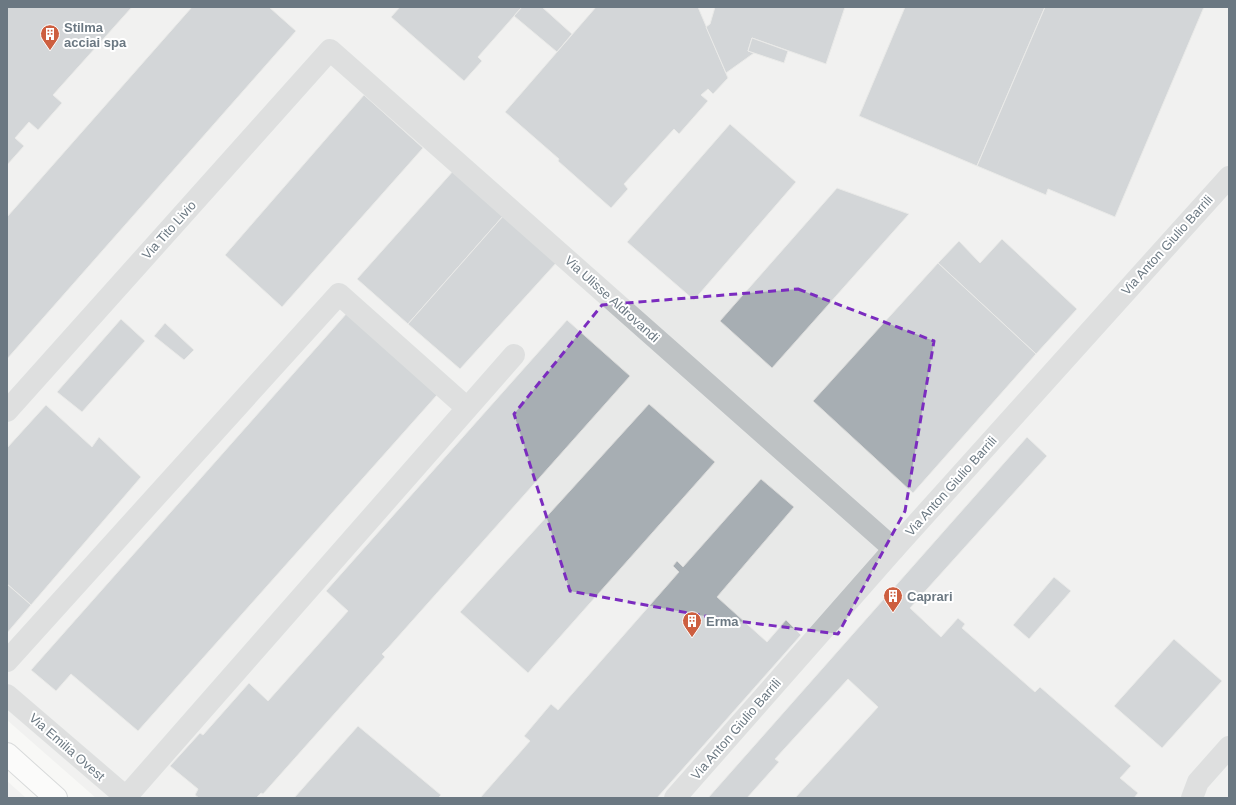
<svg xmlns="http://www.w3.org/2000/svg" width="1236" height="805" viewBox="0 0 1236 805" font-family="Arial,sans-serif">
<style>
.built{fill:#e8e9e8}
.building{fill:#a7aeb3;stroke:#d9d9d8}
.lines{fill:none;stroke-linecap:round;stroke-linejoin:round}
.major-casing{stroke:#b2b6b9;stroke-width:24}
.minor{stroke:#bec2c4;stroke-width:22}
.major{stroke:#fff;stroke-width:22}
.marked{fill:none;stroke:#7b2cbf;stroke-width:3;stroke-dasharray:8 5;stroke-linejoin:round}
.labels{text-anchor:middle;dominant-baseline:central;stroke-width:4;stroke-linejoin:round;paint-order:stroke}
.poi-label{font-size:13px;font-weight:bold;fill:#6b7882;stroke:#fff;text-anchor:start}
.street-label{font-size:13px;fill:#6b7882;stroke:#fff}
</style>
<rect width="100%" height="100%" fill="#f8f8f5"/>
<g class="built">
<path d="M7 7H1229V798H96L7 720Z"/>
<path d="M7 781 26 798H7Z"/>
</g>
<g class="building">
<path d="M7 7H132L53 95 62 103 38 130 29 122 15 138 24 146 7 165Z"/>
<path d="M192 7H269L296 31 7 359V217Z"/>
<path d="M400 7H522L478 57 482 61 464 81 391 17Z"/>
<path d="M522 7H542L572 34 557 52 514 16Z"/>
<path d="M596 7H698L728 78 713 94 708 89 701 95 708 101 679 134 674 129 624 184 628 189 611 208 558 161 559 159 505 112Z"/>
<path d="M715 7H845L826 64 752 38 748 51 754 53 726 73 706 27 710 24Z"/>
<path d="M905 7H1045L977 166 859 116Z"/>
<path d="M1045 7H1204L1115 217 1048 189 1046 195 977 166Z"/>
<path d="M752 38 788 51 784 63 748 51Z"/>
<path d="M364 95 423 148 282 307 225 255Z"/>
<path d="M730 124 796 182 694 300 627 242Z"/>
<path d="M454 170 504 215 408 324 357 279Z"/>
<path d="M837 188 909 214 772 368 720 321Z"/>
<path d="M504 215 557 262 460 369 408 324Z"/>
<path d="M1002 239 1077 309 1036 354 938 263 959 241 980 263Z"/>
<path d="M938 263 1036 354 913 493 813 401Z"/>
<path d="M347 313 437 395 138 731 71 674 56 691 31 670Z"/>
<path d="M121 319 145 341 82 412 57 392Z"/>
<path d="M567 320 630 376 388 648 382 654 385 657 263 794 261 793 256 798H199L195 795 198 789 170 766 200 733 203 735 249 683 268 701 348 611 326 591Z"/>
<path d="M165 323 194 350 184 360 154 336Z"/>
<path d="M649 404 715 462 528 673 460 612Z"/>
<path d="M46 405 92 447 99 437 141 477 31 605 7 584V448Z"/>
<path d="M1027 437 1047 456 910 608 941 637 958 618 965 624 962 628 1035 692 1040 687 1131 766 1120 778 1138 793 1134 798H795L878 707 848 679 775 759 779 762 747 798H708Z"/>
<path d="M761 479 794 507 717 597 767 642 786 620 801 635 657 798H480L530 741 524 736 551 704 558 710 679 572 673 566 677 561 683 567Z"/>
<path d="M1054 577 1071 591 1029 639 1013 625Z"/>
<path d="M7 584 31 605 7 633Z"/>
<path d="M1174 639 1222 681 1162 748 1114 706Z"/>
<path d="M358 726 441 795 438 798H294Z"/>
</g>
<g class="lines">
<g class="major-casing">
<path id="major" d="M7 754 56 798"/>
</g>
<g class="minor">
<path d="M7 411 330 50 894 549"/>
<path d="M7 661 339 294 467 408"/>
<path d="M7 695 127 798"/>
<path d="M126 797 514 355"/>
<path d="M675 798 894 549 1229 177"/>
<path d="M1192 798 1198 782 1229 747"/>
</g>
<use href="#major" class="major"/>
</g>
<path d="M0 0H1236V805H0ZM798 289 934 341 905 511 838 634 721 619 570 591 514 414 602 305Z" fill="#f8f8f5" fill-opacity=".55" fill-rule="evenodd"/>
<path class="marked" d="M798 289 934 341 905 511 838 634 721 619 570 591 514 414 602 305Z"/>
<defs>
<g id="building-pin" transform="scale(1)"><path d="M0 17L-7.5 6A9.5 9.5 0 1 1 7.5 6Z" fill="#cd5f40" stroke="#fff"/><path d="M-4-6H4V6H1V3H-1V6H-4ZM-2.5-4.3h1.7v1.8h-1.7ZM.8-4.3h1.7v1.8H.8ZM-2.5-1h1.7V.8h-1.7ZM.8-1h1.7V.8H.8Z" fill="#fff"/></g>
</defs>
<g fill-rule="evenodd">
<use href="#building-pin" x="50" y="34"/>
<use href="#building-pin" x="893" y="596"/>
<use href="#building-pin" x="692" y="621"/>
</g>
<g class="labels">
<g class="poi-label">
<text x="64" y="27">Stilma<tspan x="64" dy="15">acciai spa</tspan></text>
<text x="907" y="596">Caprari</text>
<text x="706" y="621">Erma</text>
</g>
<g class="street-label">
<text transform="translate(169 230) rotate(-48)">Via Tito Livio</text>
<text transform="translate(1167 245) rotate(-48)">Via Anton Giulio Barrili</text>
<text transform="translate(612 299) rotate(42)">Via Ulisse Aldrovandi</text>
<text transform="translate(951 486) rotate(-48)">Via Anton Giulio Barrili</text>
<text transform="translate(736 729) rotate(-49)">Via Anton Giulio Barrili</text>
<text transform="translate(67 747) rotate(41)">Via Emilia Ovest</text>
</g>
</g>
<rect width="1236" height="805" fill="none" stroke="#6b7882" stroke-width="16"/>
</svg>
